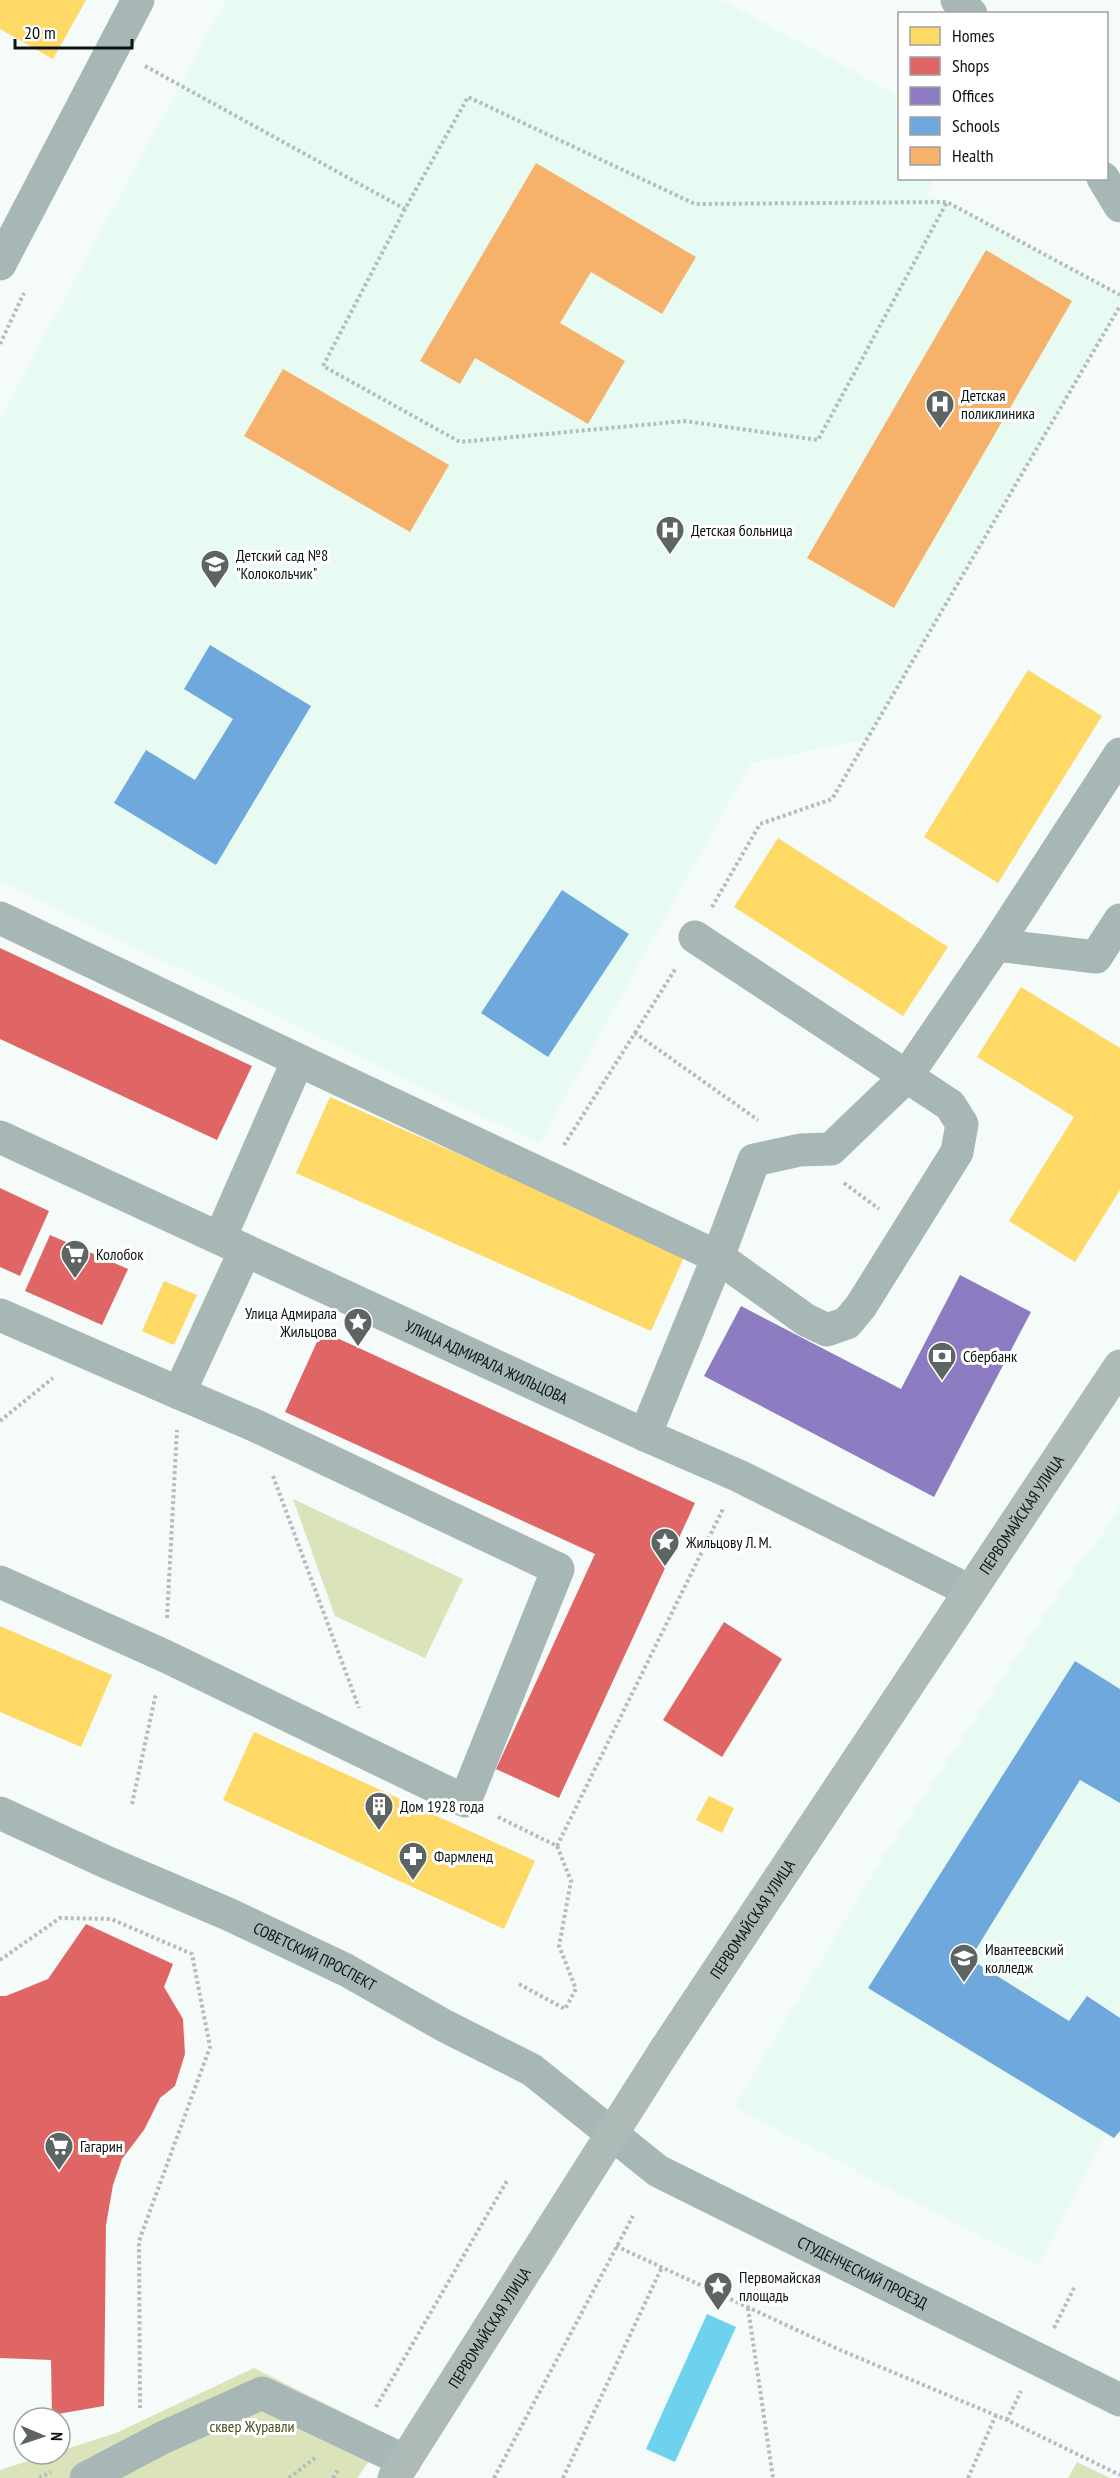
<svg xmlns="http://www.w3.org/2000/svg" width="1120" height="2478" viewBox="0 0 1120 2478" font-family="'PT Sans Narrow',sans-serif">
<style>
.built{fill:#e7fbf2}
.green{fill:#dae3ba}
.water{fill:#6cd2ee}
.homes{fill:#ffd966}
.shops{fill:#e06666}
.offices{fill:#8e7cc3}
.schools{fill:#6fa8dc}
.health{fill:#f6b26b}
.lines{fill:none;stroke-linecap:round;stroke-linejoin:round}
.path{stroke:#b3bebc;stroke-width:4;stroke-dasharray:3 3;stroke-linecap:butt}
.minor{stroke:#a7b7b6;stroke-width:33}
.major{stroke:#adbab8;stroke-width:33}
.labels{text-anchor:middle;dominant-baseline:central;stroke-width:6;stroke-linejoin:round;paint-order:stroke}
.poi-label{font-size:16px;fill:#0c1411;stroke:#fff;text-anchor:start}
.street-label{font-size:16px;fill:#0c1411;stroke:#fff}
.park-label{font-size:16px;fill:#4a4f24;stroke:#fff}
</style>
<rect width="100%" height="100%" fill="#f4fbf8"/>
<g class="built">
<path d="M226 0H722L899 96 900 178 934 179 927 193 1120 295V306L866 739 751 763 539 1144 0 881V418Z"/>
<path d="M1120 1507V2131L1114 2138 1105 2133 1038 2266 734 2107 881 1860 1083 1557 1091 1551Z"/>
</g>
<g class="green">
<path d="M293 1499 463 1579 425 1658 335 1616Z"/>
<path d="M254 2368 388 2435 357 2478H0V2470L50 2454H60V2451L116 2433Z"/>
<path d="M1077 2462 1110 2478H1068Z"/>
</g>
<path class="water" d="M707 2314 736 2327 675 2462 646 2449Z"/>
<g class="homes">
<path d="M0 0H86L53 59 0 29Z"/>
<path d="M1028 670 1102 716 998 883 924 837Z"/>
<path d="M778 838 948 947 903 1016 734 907Z"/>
<path d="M1021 987 1120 1048V1190L1075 1262 1009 1221 1074 1117 977 1057Z"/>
<path d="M330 1097 685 1255 651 1331 296 1173Z"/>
<path d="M164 1281 197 1295 174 1345 142 1331Z"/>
<path d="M0 1626 112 1675 81 1747 0 1712Z"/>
<path d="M254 1732 535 1861 504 1929 223 1800Z"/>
<path d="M709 1796 734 1808 722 1833 696 1820Z"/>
</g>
<g class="shops">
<path d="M0 948 252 1066 217 1140 0 1039Z"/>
<path d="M0 1188 49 1211 20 1276 0 1267Z"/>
<path d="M50 1235 128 1269 102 1325 25 1291Z"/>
<path d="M322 1331 695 1503 559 1798 496 1769 595 1554 285 1412Z"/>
<path d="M724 1622 782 1659 722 1757 663 1720Z"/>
<path d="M86 1924 173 1964 164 1987 183 2019 185 2054 175 2086 160 2098 144 2130 122 2159 113 2185 106 2225 104 2406 52 2415 51 2360 0 2358V1996H6L48 1979Z"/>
</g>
<path class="offices" d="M960 1275 1031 1312 934 1497 704 1376 741 1306 901 1389Z"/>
<g class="schools">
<path d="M210 645 311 706 216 865 114 803 146 750 195 780 233 719 184 689Z"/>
<path d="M562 890 629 934 548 1057 481 1013Z"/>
<path d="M1075 1661 1120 1689V1803L1080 1780 970 1959 1069 2021 1087 1996 1120 2018V2131L1114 2138 868 1988Z"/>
</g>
<g class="health">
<path d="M536 163 696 257 662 314 591 272 560 323 625 361 588 424 475 358 460 384 420 361Z"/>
<path d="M986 250 1072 301 894 608 807 558Z"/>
<path d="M283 369 449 465 410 532 244 436Z"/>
</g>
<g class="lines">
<g class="path">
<path d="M145 66 405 209 468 97 695 204 947 202 1120 295"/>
<path d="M405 209 323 366 460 442 685 421 818 440 947 202"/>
<path d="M0 344 24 293"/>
<path d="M712 907 760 824 832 799 1120 306"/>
<path d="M635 1033 676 968"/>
<path d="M564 1145 635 1033 758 1120"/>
<path d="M844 1183 879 1209"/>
<path d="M0 1421 53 1378"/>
<path d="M273 1476 359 1708"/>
<path d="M167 1618 177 1430"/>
<path d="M132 1804 156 1693"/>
<path d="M498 1817 557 1846 571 1881 559 1946 576 1989 565 2009 519 1984"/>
<path d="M557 1846 724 1507"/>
<path d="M0 1960 60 1918 111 1919 192 1954 210 2047 139 2241 140 2408"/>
<path d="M616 2246 840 2350 1007 2420 1120 2475"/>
<path d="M748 2308 773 2478"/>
<path d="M1054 2328 1074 2288"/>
<path d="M376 2407 508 2179"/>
<path d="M1007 2420 1021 2391"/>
<path d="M39 2478 51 2472"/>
<path d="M289 2478 315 2458"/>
<path d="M333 2478 338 2470"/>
<path d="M494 2478 633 2216"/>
<path d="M563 2478 662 2267"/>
<path d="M968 2478 996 2415"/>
</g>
<g class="minor">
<path d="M957 0 971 14"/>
<path d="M1103 178 1120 206"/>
<path d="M0 264 138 0"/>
<path d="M0 918 298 1060 718 1257 754 1160 800 1150 831 1149 906 1077 996 945 1120 754"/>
<path d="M996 945 1096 957 1120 920"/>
<path id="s1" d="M0 1137 645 1435 739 1476 970 1591"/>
<path d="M220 1238 298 1060"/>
<path d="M0 1315 179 1393"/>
<path d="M645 1435 718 1257 806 1320 827 1330 847 1323 861 1306 957 1152 962 1124 950 1105 695 937"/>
<path d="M0 1582 165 1656 465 1801 558 1569 254 1425 179 1393 245 1251"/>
<path id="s2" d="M0 1813 106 1862 228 1914 346 1970 445 2026 532 2070 658 2171 1120 2400"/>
<path d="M86 2478 162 2438 262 2393 405 2461"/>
</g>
<path class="major" id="s3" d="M394 2478 665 2050 1120 1366"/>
</g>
<defs>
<g id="hospital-pin" transform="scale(1.5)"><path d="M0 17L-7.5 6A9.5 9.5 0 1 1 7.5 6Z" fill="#5d6562" stroke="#fff"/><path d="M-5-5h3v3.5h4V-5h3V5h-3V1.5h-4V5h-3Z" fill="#fff"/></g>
<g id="school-pin" transform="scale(1.5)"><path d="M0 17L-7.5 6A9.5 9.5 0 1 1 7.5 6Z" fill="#5d6562" stroke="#fff"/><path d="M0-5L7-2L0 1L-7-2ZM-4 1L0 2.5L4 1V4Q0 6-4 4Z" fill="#fff"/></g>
<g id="supermarket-pin" transform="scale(1.5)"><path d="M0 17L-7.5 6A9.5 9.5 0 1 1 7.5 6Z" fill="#5d6562" stroke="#fff"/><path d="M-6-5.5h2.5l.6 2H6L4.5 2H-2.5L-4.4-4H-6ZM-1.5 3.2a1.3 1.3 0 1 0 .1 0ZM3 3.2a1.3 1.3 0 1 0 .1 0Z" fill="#fff"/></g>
<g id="sight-pin" transform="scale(1.5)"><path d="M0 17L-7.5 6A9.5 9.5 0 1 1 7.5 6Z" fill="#5d6562" stroke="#fff"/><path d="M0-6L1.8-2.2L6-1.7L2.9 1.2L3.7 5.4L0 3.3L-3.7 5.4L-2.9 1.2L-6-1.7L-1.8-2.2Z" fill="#fff"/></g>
<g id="bank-pin" transform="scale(1.5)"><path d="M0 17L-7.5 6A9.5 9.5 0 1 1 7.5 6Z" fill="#5d6562" stroke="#fff"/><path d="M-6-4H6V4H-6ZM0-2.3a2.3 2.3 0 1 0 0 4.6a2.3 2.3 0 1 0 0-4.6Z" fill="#fff"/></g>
<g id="building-pin" transform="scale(1.5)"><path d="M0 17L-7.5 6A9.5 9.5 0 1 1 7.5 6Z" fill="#5d6562" stroke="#fff"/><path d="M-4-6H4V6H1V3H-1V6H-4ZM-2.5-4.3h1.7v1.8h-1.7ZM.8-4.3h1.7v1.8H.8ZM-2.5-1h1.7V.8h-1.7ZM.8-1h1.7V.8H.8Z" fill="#fff"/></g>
<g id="pharmacy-pin" transform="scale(1.5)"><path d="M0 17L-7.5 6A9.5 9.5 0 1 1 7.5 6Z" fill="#5d6562" stroke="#fff"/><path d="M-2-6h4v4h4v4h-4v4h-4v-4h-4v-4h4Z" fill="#fff"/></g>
<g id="university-pin" transform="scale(1.5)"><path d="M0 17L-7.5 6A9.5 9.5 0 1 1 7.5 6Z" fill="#5d6562" stroke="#fff"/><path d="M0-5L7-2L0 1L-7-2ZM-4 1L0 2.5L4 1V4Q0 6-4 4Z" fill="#fff"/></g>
</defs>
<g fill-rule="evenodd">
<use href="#hospital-pin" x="940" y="404"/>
<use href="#hospital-pin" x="670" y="530"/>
<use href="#school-pin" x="215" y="564"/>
<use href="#supermarket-pin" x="75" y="1254"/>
<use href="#sight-pin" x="358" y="1322"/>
<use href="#bank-pin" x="942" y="1356"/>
<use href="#sight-pin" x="665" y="1542"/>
<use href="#building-pin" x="379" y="1806"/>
<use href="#pharmacy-pin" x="413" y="1856"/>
<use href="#university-pin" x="964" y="1958"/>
<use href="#supermarket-pin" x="59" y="2146"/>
<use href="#sight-pin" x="718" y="2286"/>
</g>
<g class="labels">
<g class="poi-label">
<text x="961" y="395">Детская<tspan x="961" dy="18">поликлиника</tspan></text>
<text x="691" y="530">Детская больница</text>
<text x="236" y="555">Детский сад №8<tspan x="236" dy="18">"Колокольчик"</tspan></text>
<text x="96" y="1254">Колобок</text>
<text x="337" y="1313" text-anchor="end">Улица Адмирала<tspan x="337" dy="18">Жильцова</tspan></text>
<text x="963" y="1356">Сбербанк</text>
<text x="686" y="1542">Жильцову Л. М.</text>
<text x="400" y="1806">Дом 1928 года</text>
<text x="434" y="1856">Фармленд</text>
<text x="985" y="1949">Ивантеевский<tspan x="985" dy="18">колледж</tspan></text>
<text x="80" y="2146">Гагарин</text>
<text x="739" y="2277">Первомайская<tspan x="739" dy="18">площадь</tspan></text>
</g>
<g class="street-label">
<text stroke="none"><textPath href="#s1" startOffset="536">УЛИЦА АДМИРАЛА ЖИЛЬЦОВА</textPath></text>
<text stroke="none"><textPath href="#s3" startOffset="1150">ПЕРВОМАЙСКАЯ УЛИЦА</textPath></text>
<text stroke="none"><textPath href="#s3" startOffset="664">ПЕРВОМАЙСКАЯ УЛИЦА</textPath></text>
<text stroke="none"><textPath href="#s2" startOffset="346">СОВЕТСКИЙ ПРОСПЕКТ</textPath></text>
<text stroke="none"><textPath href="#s2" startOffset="981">СТУДЕНЧЕСКИЙ ПРОЕЗД</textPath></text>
<text stroke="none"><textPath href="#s3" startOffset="178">ПЕРВОМАЙСКАЯ УЛИЦА</textPath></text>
</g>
<g class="park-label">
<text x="252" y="2426">сквер Журавли</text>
</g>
</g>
<rect x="898" y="12" width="210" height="168" fill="#ffffff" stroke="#9ea1a0" stroke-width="1.5"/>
<rect x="910" y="27" width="30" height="18" fill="#ffd966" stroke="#9ea1a0" stroke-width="1.5"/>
<text x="952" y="42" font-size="18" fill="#0c1411">Homes</text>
<rect x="910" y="57" width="30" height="18" fill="#e06666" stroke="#9ea1a0" stroke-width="1.5"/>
<text x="952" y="72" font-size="18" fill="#0c1411">Shops</text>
<rect x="910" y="87" width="30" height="18" fill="#8e7cc3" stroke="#9ea1a0" stroke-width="1.5"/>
<text x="952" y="102" font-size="18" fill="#0c1411">Offices</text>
<rect x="910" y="117" width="30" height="18" fill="#6fa8dc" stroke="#9ea1a0" stroke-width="1.5"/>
<text x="952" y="132" font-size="18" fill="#0c1411">Schools</text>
<rect x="910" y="147" width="30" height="18" fill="#f6b26b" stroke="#9ea1a0" stroke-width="1.5"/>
<text x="952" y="162" font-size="18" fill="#0c1411">Health</text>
<g transform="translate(42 2436) rotate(92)"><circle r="28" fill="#ffffff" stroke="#9ea1a0" stroke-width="1.5"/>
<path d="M0-4.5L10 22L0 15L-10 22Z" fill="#5d6562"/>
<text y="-9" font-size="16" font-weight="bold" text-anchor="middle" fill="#0c1411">N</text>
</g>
<path d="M15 39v9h117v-9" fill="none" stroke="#0c1411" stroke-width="3"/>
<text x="24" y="39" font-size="18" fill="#0c1411" stroke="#ffffff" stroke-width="4.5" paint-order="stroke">20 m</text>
</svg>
